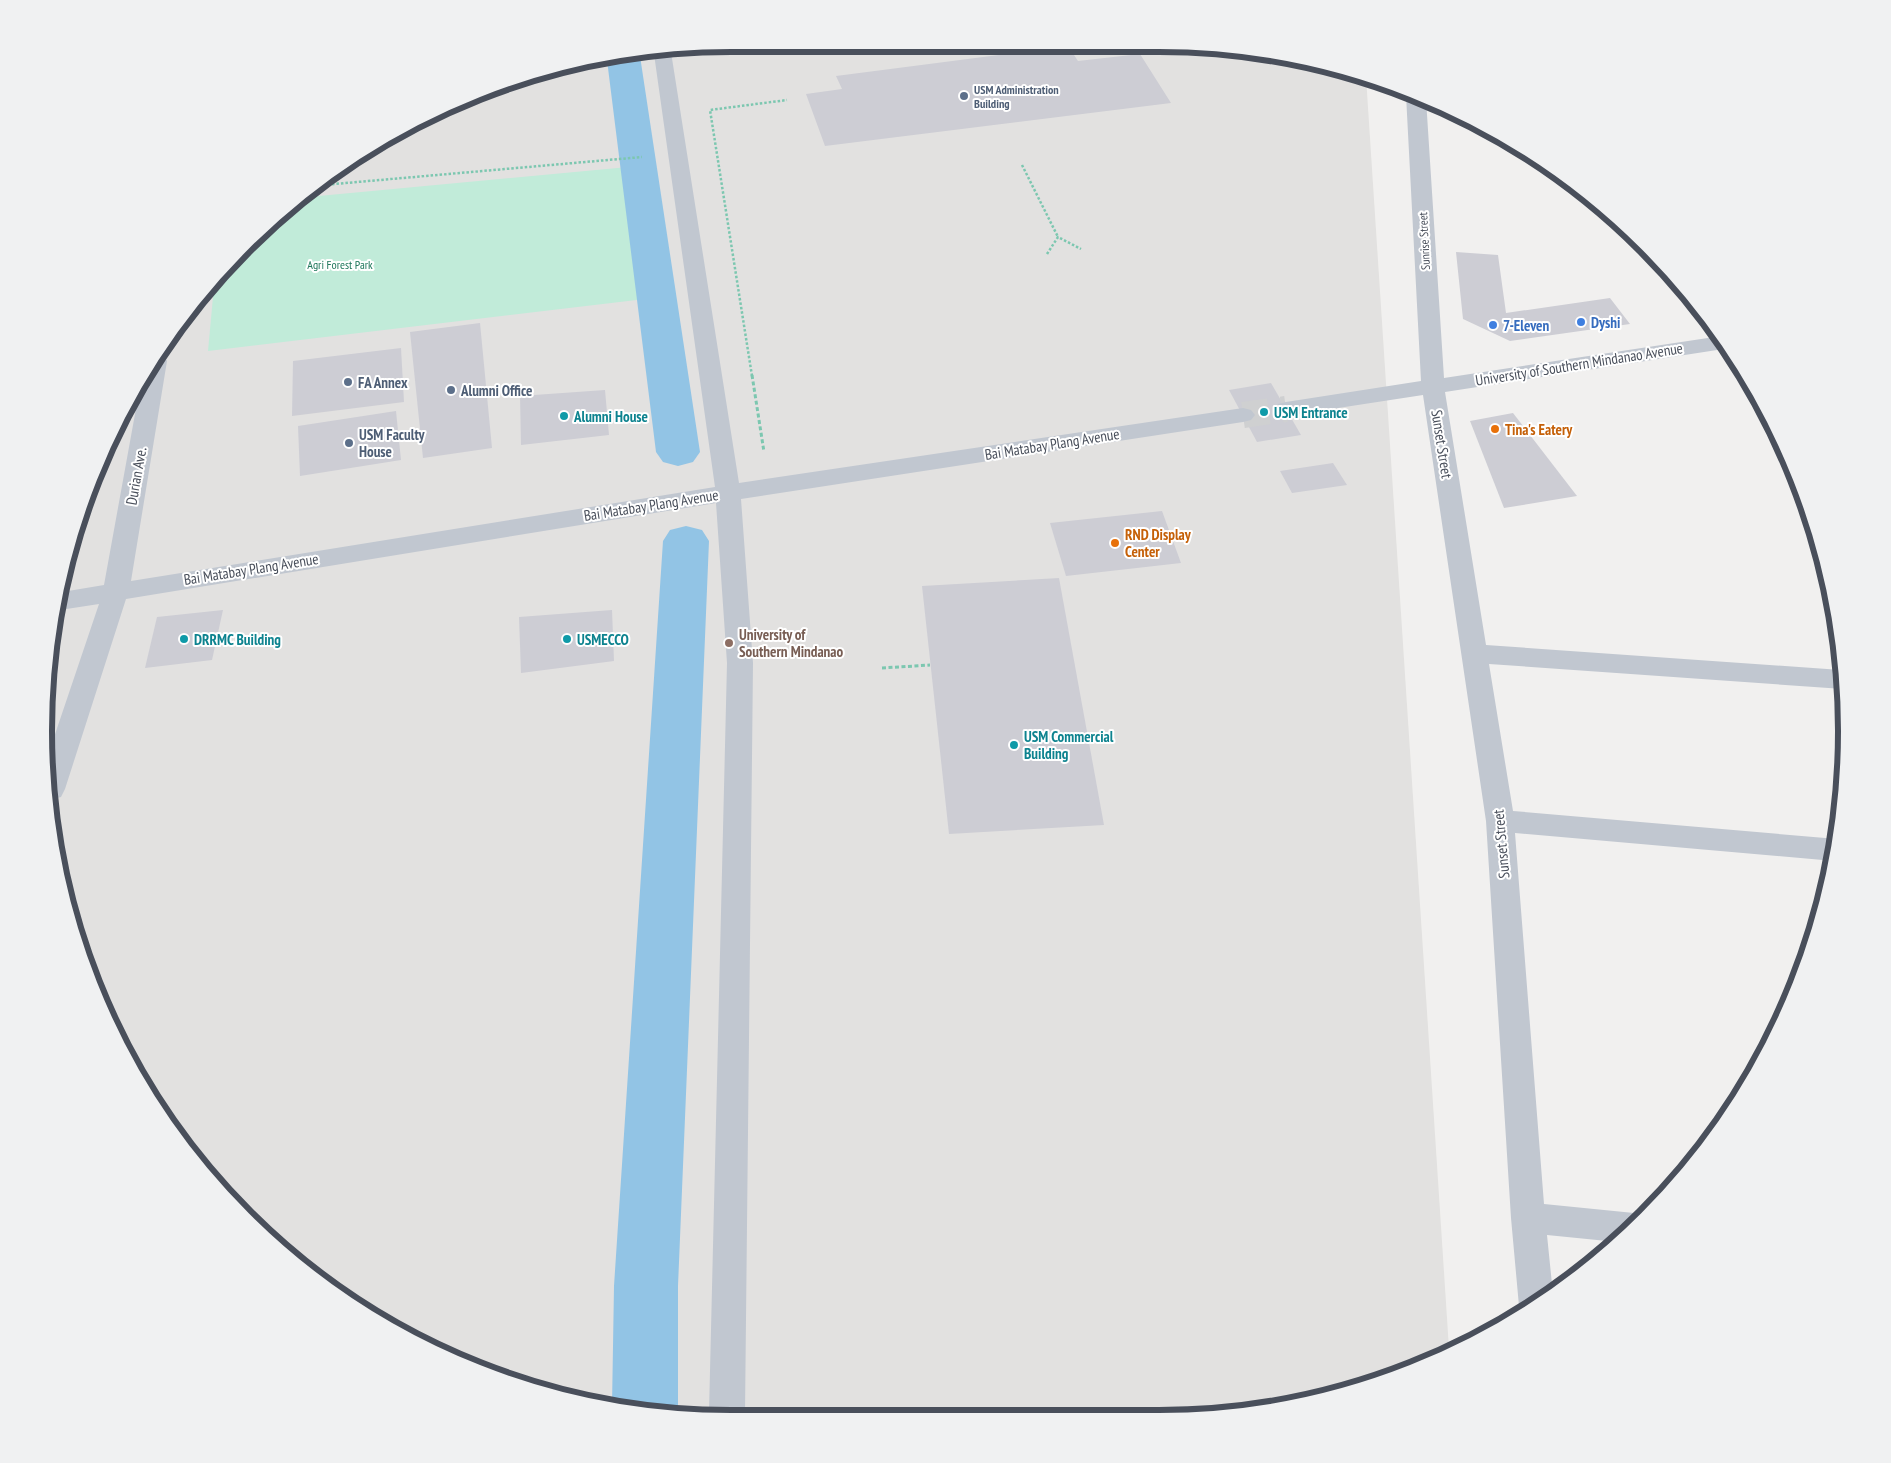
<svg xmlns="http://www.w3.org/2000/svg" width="1891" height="1463" viewBox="0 0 1891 1463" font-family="'PT Sans Narrow',sans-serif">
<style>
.education{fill:#e2e1e0}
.green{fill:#c1ebd9}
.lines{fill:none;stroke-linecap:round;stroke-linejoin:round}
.canal{fill:#92c4e5;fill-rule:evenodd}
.building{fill:#cdcdd4}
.minor-tunnel{stroke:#cfd0d1;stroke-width:26;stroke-dasharray:26 13;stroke-linecap:butt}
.path-far1{stroke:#7cc7b0;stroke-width:2.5;stroke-dasharray:2.5 2;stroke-linecap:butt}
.path{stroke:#7cc7b0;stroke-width:3;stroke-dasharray:4 2.5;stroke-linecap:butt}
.minor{fill:#c1c7d0;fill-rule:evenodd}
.service-dot{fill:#5c6f8a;stroke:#fff;stroke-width:2}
.shop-dot{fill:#3f7fe0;stroke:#fff;stroke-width:2}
.culture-dot{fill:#0f9aa8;stroke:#fff;stroke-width:2}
.food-dot{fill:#e8710a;stroke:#fff;stroke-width:2}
.education-dot{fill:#8d6e63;stroke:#fff;stroke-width:2}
.labels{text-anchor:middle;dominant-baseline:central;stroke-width:4;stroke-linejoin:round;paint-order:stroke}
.far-service-label{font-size:12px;font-weight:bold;fill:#4e5e75;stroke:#fff;text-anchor:start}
.far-street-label{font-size:12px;fill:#494f5b;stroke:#fff}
.far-park-label{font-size:12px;fill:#1f775b;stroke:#fff}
.shop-label{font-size:15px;font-weight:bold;fill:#366cbe;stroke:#fff;text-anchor:start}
.street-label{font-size:15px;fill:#494f5b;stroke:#fff}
.service-label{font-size:15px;font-weight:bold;fill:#4e5e75;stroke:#fff;text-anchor:start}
.culture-label{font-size:15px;font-weight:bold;fill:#0d838f;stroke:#fff;text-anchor:start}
.food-label{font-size:15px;font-weight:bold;fill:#c56008;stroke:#fff;text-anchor:start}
.education-label{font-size:15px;font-weight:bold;fill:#785e54;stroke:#fff;text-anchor:start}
.rim{fill:none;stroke:#494f5b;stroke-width:6}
</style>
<rect width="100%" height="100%" fill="#f1f0ef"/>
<path class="education" d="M732 44 1204 45 1366 77 1449 1349 1381 1383 1249 1413H641L510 1383 350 1303 245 1218 160 1113 96 995 67 910 44 732 67 554 136 388 245 245 387 136 553 67Z"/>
<path class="green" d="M628 167 645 299 208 351 214 286 245 245 308 197Z"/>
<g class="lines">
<g class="canal">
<path d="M640 56 700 452 693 462 678 466 663 462 656 452 607 60Z"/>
<path d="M686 526 702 530 709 541 678 1286V1413H641L612 1406 614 1286 663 541 670 530Z"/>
</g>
</g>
<g class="building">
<path d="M1068 46 1078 61 1140 54 1171 103 825 146 806 94 842 89 836 76Z"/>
<path d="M1456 252 1498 255 1506 313 1610 298 1630 324 1510 341 1463 319Z"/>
<path d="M480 323 492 448 423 458 410 332Z"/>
<path d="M401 348 404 402 292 416 293 361Z"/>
<path d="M1271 383 1301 435 1257 442 1229 390Z"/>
<path d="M605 390 609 435 521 445 520 396Z"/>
<path d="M396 411 401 460 300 476 298 426Z"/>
<path d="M1513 413 1577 496 1504 508 1470 421Z"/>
<path d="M1333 463 1347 485 1292 493 1280 471Z"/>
<path d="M1162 511 1181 563 1066 576 1050 523Z"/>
<path d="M1059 578 1104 825 949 834 922 586Z"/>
<path d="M223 610 212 660 145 668 157 617Z"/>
<path d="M612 610 614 661 521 673 519 617Z"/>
</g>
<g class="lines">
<path class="minor-tunnel" d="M1243 415 1286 409"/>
<g class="path-far1">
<path d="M1022 165 1058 237"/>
<path d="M323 185 642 157"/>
<path d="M1047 254 1058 237 1081 249"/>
<path d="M752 376 710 110 787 100"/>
</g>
<g class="path">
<path d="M752 375 764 452"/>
<path d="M882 668 930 665"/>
</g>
<g class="minor">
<path d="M671 52 739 483 1243 408 1251 410 1255 415 1251 420 1243 422 741 499 753 663 745 1413H709L727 663 716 503 126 599 65 789 61 797 53 799 47 758 99 604 60 610 62 592 104 585 141 381 161 355 164 356 167 361 131 581 715 487 654 54Z"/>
<path d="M1409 92 1426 99 1444 378 1721 336 1730 348 1445 392 1486 645 1841 670 1843 689 1489 664 1513 811 1837 839 1834 861 1515 833 1544 1204 1634 1213 1646 1217 1617 1242 1547 1235 1553 1294 1541 1303 1523 1313 1519 1306 1511 1218 1486 821 1423 395 1286 416 1278 414 1274 409 1278 404 1286 402 1421 381 1406 95Z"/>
</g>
</g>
<g class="service-dot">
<circle cx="964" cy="96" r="5"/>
<circle cx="348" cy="382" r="5"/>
<circle cx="451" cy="390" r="5"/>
<circle cx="349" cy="443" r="5"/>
</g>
<g class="shop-dot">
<circle cx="1581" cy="322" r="5"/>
<circle cx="1493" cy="325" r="5"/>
</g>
<g class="culture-dot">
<circle cx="1264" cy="412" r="5"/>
<circle cx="564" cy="416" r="5"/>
<circle cx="184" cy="639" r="5"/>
<circle cx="567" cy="639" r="5"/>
<circle cx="1014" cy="745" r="5"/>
</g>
<g class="food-dot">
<circle cx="1495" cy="429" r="5"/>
<circle cx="1115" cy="543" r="5"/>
</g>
<circle class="education-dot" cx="729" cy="643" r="5"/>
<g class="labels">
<g class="far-service-label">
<text x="974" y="89">USM Administration<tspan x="974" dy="14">Building</tspan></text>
</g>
<g class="far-street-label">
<text transform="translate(1424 241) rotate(-93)">Sunrise Street</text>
</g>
<g class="far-park-label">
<text x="340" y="264">Agri Forest Park</text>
</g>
<g class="shop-label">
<text x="1591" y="322">Dyshi</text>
<text x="1503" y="325">7-Eleven</text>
</g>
<g class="street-label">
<text transform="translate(1579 364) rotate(-9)">University of Southern Mindanao Avenue</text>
<text transform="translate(1052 444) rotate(-9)">Bai Matabay Plang Avenue</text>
<text transform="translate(1442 444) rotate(81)">Sunset Street</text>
<text transform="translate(136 476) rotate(-80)">Durian Ave.</text>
<text transform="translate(651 505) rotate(-9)">Bai Matabay Plang Avenue</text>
<text transform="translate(251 569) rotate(-9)">Bai Matabay Plang Avenue</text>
<text transform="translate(1501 844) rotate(-95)">Sunset Street</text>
</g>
<g class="service-label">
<text x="358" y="382">FA Annex</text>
<text x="461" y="390">Alumni Office</text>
<text x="359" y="434">USM Faculty<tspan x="359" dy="17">House</tspan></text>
</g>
<g class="culture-label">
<text x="1274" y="412">USM Entrance</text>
<text x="574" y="416">Alumni House</text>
<text x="194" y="639">DRRMC Building</text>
<text x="577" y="639">USMECCO</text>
<text x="1024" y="736">USM Commercial<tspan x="1024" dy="17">Building</tspan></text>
</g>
<g class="food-label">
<text x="1505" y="429">Tina's Eatery</text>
<text x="1125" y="534">RND Display<tspan x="1125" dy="17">Center</tspan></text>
</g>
<g class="education-label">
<text x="739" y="634">University of<tspan x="739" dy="17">Southern Mindanao</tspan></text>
</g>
</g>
<path d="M0 0H1891V1463H0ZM731 52H1159A679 679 0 0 1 1838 731V731A679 679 0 0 1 1159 1410H731A679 679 0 0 1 52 731V731A679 679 0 0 1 731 52Z" fill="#f0f1f2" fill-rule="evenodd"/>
<path class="rim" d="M731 52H1159A679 679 0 0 1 1838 731V731A679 679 0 0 1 1159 1410H731A679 679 0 0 1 52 731V731A679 679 0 0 1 731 52Z"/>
</svg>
